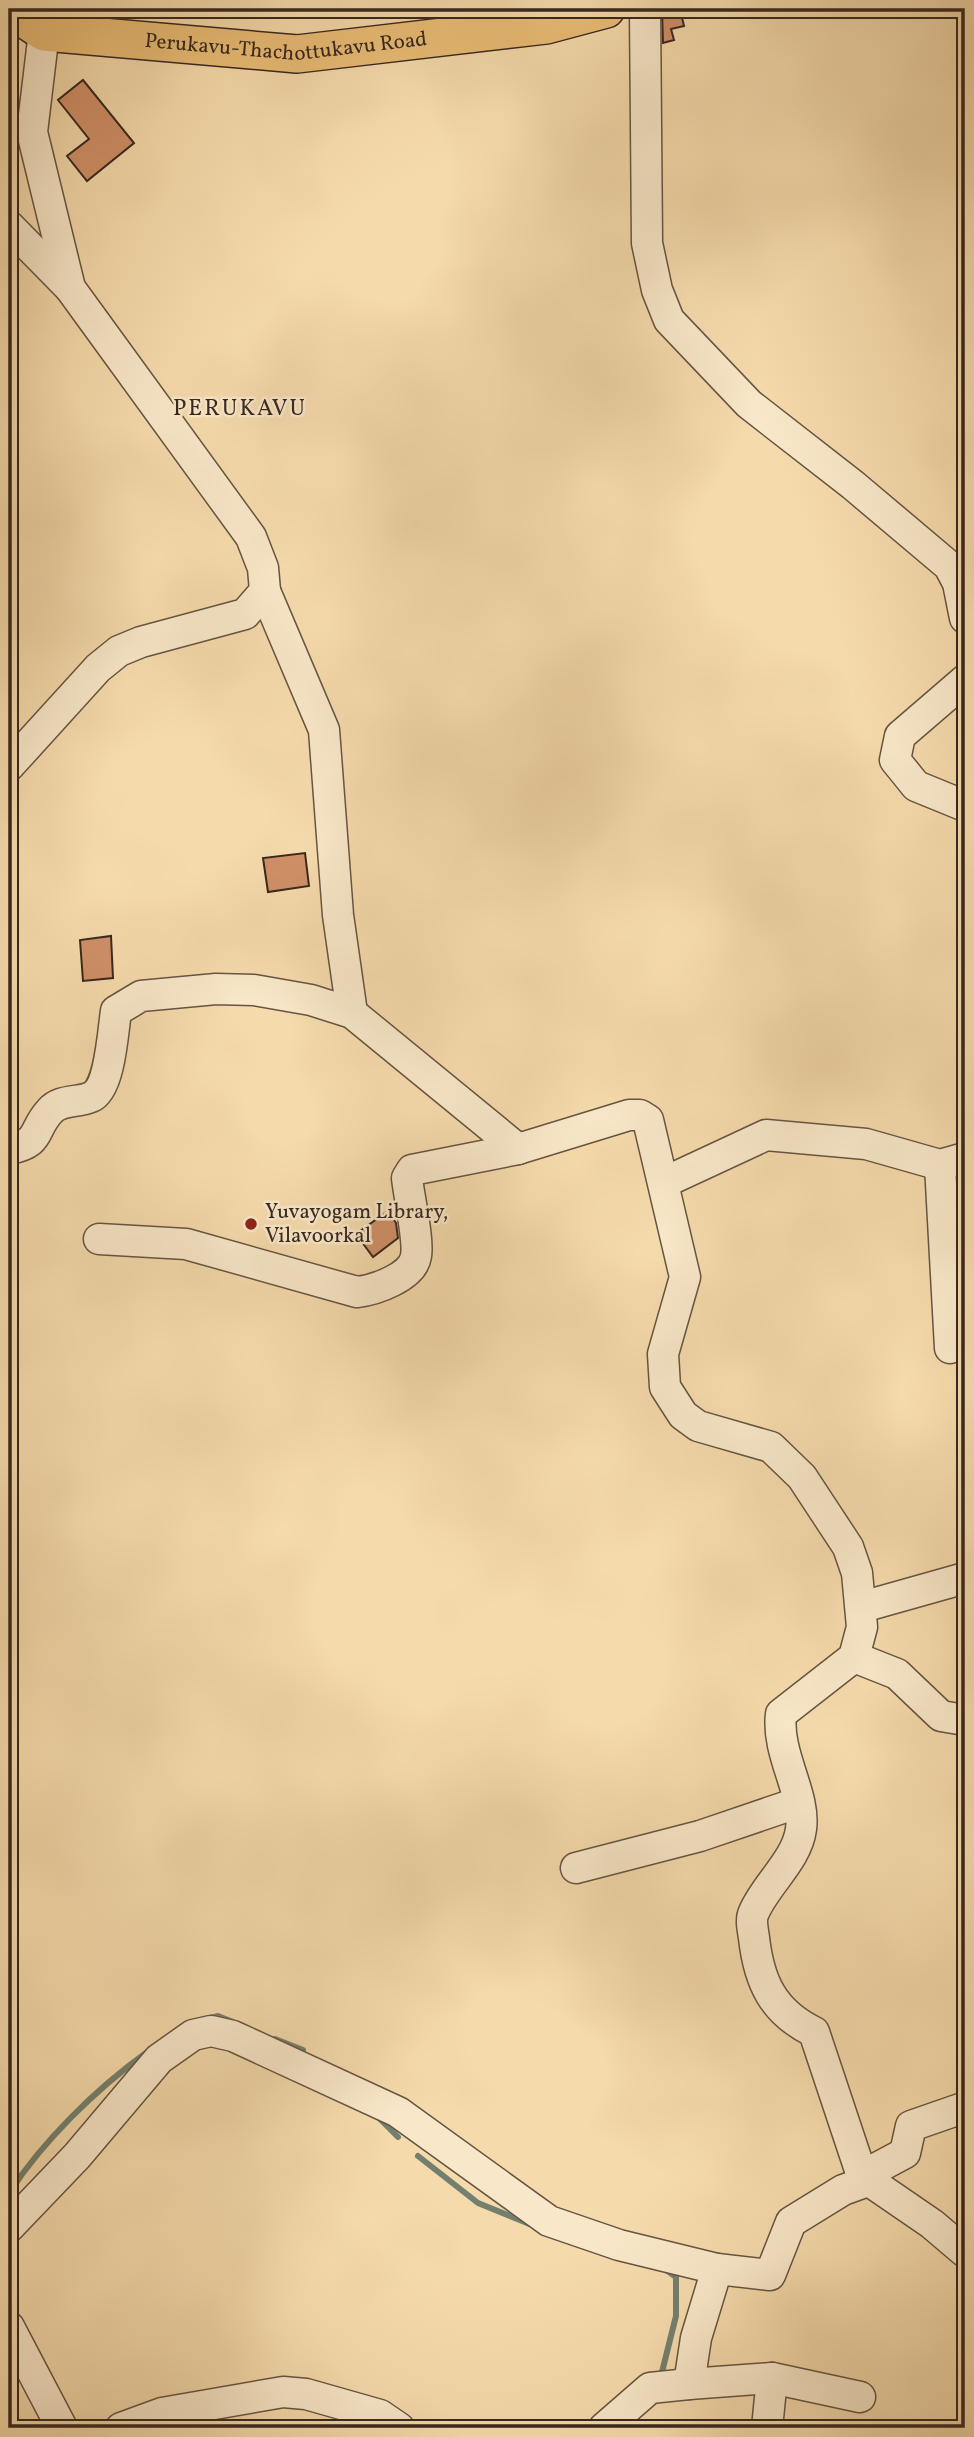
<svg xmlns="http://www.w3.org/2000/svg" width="974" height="2437" viewBox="0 0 974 2437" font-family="Vollkorn,serif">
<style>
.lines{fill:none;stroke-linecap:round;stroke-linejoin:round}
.stream{stroke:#74806f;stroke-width:6}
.building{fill:#d09067;stroke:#37271f;stroke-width:2}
.minor-casing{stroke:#665442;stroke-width:33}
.major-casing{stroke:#37271f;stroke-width:40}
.minor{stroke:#f8e7c8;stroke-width:30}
.major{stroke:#eabd76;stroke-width:37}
.poi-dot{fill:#8f2418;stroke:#f8e7c8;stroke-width:2.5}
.labels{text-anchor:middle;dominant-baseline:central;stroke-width:5;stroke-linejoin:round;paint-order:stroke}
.street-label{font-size:21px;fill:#37271f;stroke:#f8e7c8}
.poi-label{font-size:21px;fill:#37271f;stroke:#f8e7c8;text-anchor:start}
.neighbourhood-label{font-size:23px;letter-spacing:2px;fill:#37271f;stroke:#f8e7c8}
</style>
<rect width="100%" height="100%" fill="#f5daab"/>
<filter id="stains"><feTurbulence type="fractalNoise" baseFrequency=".00286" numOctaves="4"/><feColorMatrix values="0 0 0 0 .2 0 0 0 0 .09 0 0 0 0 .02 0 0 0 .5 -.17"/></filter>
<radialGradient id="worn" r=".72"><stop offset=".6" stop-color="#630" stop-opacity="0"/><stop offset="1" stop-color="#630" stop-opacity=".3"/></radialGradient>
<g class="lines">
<g class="stream">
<path d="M207 2019 218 2016 233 2022"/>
<path d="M275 2039 303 2050"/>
<path d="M377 2116 398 2137"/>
<path d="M418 2156 478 2203 532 2225"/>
<path d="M9 2193C43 2141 96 2089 146 2053"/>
<path d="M660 2380 676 2316V2277L665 2269"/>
</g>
</g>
<g class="building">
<path d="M662 9H680L684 26 671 29 674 40 663 43Z"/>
<path d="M83 80 134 143 87 181 67 156 89 139 58 100Z"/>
<path d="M305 853 309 886 268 892 263 858Z"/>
<path d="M111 936 113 978 83 981 80 940Z"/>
<path d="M388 1211 396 1223 398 1238 373 1257 356 1234Z"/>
</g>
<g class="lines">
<g class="minor-casing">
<g id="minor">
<path d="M645 9 647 243 657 290 669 320 749 404 853 485 949 566 958 583 965 618"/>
<path d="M9 226 70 288"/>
<path d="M265 591 324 730 338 915 352 1013"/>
<path d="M965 680 900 736 895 760 916 786 965 806"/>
<path d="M9 766 98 668 119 651 141 642 245 614 265 591 263 568 251 537 70 288 32 132 44 32"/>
<path d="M9 1149C42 1143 32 1130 50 1111 60 1099 78 1103 91 1097 110 1089 113 1031 116 1011L141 996 216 989 254 990 311 1000 352 1013 518 1149 412 1170 407 1178C409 1197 419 1240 416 1256 413 1277 375 1290 357 1292L186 1244 99 1239"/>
<path d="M518 1149 629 1115H640L648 1120 685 1277 663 1354 665 1387 683 1415 698 1426 771 1447 802 1477 848 1547 857 1573 862 1627 854 1657 781 1714C776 1754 806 1794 801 1829 797 1860 766 1884 754 1912 750 1920 753 1930 754 1938 759 1982 773 2012 814 2032L862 2176 932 2224 965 2252"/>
<path d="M940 1165 950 1348"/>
<path d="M665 1182 766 1135 866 1144 940 1165 965 1158"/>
<path d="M862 1607 965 1578"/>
<path d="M854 1657 897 1674 941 1716 965 1720"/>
<path d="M576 1868 700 1836 797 1803"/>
<path d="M862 2176 905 2153 911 2126 960 2109 965 2114"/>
<path d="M9 2227 77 2156 159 2059 193 2035 211 2031 233 2036 398 2112 549 2221 619 2245 717 2269 696 2338 689 2384 772 2378 860 2397"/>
<path d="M717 2269 770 2275 791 2222 843 2190 868 2181"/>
<path d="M9 2327 62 2428"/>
<path d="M121 2428 162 2413 283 2392 306 2394 380 2415 399 2428"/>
<path d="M604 2428 650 2388 689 2384"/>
<path d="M767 2428 772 2378"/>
</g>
</g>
<g class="major-casing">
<g id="major">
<path id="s1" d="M10 9 44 32 297 54 546 25 606 9"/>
</g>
</g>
<use href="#minor" class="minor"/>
<use href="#major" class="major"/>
</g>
<circle class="poi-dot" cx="251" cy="1224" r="7"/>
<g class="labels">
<g class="street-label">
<text stroke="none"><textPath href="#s1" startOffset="284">Perukavu-Thachottukavu Road</textPath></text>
</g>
<g class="poi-label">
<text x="265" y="1212">Yuvayogam Library,<tspan x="265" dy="24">Vilavoorkal</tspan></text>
</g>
<g class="neighbourhood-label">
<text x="240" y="409">PERUKAVU</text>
</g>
</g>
<rect width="974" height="2437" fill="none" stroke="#f5daab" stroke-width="35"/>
<rect x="10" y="10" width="953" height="2416" fill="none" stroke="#37271f" stroke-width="3.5"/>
<rect x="18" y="18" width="939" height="2402" fill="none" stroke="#37271f" stroke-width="2"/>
<rect width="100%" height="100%" filter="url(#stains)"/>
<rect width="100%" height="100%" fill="url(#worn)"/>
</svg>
